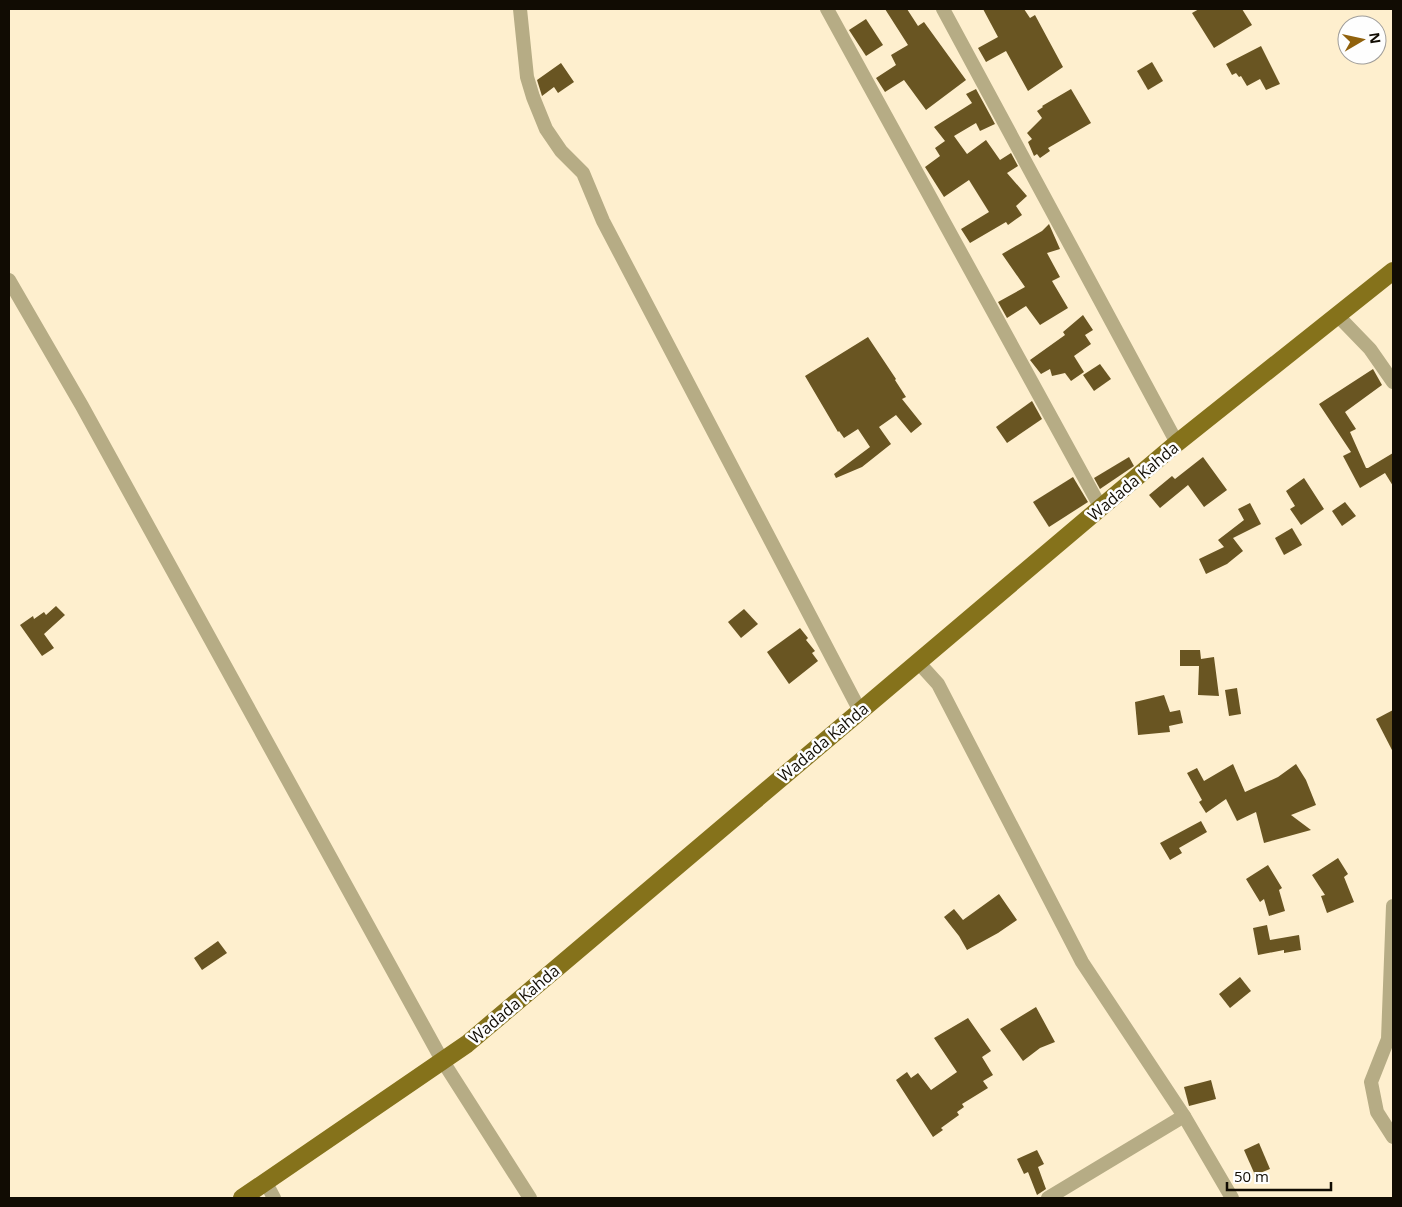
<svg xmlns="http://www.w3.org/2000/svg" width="1402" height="1207" viewBox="0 0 1402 1207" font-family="'Open Sans',sans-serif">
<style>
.building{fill:#695522}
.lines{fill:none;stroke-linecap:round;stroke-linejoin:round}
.minor{stroke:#b6ac85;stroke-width:14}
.major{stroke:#85721b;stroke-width:18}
.labels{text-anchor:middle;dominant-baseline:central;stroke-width:5;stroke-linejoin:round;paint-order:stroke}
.street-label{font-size:16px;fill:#110c03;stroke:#fefefe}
</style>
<rect width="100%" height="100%" fill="#feefce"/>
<g class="building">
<path d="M885 9H907L918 26 924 22 966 80 926 110 904 80 885 92 876 78 896 65 891 55 908 45Z"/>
<path d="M983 9H1024L1030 18 1035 15 1063 67 1028 91 1006 51 986 62 978 48 998 37Z"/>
<path d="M1199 9H1242L1252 25 1214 48 1192 13Z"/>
<path d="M866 19 883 45 866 56 849 30Z"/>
<path d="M1261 46 1280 84 1266 90 1260 79 1247 86 1241 76 1239 77 1236 73 1232 75 1226 64Z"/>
<path d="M1152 62 1163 81 1148 90 1137 71Z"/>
<path d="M561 63 574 82 558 93 554 87 542 96 537 80Z"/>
<path d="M976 89 995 124 980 131 976 123 954 136 967 154 986 140 1000 160 1011 153 1018 166 1007 173 1027 196 1016 206 1022 215 1008 225 1006 222 970 243 961 229 989 212 969 180 944 197 925 167 940 156 935 148 945 141 934 127 972 103 966 94Z"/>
<path d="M1071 89 1091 123 1048 148 1050 151 1040 158 1037 154 1034 156 1028 142 1032 139 1027 133 1042 118 1037 111 1043 107 1042 106Z"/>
<path d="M1049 224 1060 249 1047 253 1060 277 1052 281 1068 308 1040 325 1026 306 1007 318 998 302 1025 287 1002 254 1042 231Z"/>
<path d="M1083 315 1093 330 1085 335 1091 344 1074 356 1084 372 1071 381 1065 373 1052 376 1050 369 1041 374 1030 360 1065 335 1063 332Z"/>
<path d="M868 337 896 379 895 380 906 397 902 399 922 424 911 433 896 415 879 427 891 444 862 467 836 478 834 474 870 447 858 429 844 438 839 431 838 432 805 376Z"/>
<path d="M1100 364 1111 379 1094 391 1083 375Z"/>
<path d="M1373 369 1382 385 1345 412 1356 429 1350 432 1366 468H1368L1393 453V486L1385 473 1360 488 1343 456 1351 452 1319 404Z"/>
<path d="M1032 401 1042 419 1007 443 996 427Z"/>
<path d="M1129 457 1134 466 1100 489 1094 478Z"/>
<path d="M1203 457 1227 490 1204 507 1188 485 1160 508 1149 495 1172 476 1175 479Z"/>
<path d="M1073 477 1088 502 1049 527 1033 502Z"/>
<path d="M1304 478 1324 509 1301 525 1290 509 1295 506 1286 491Z"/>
<path d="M1345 502 1356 516 1342 526 1332 511Z"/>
<path d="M1250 503 1261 524 1233 538 1243 551 1227 564 1206 574 1199 559 1224 547 1218 540 1244 520 1238 509Z"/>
<path d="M1292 528 1302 545 1284 555 1275 538Z"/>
<path d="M56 606 65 615 44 634 54 648 42 656 20 625 33 616 34 619 44 612 46 615Z"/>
<path d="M744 609 758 624 741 638 728 622Z"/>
<path d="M800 628 808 638 806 640 815 651 812 653 818 661 789 684 767 652Z"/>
<path d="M1180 650H1200L1201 659 1214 657 1219 696 1198 695 1199 666H1180Z"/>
<path d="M1237 688 1241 714 1229 716 1225 690Z"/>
<path d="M1164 695 1170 712 1180 710 1183 723 1169 726 1170 732 1138 735 1135 702Z"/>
<path d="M1393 710V752L1376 719Z"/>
<path d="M1233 764 1245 792 1278 777 1296 764 1306 780 1316 805 1291 815 1311 830 1264 843 1256 812 1237 821 1226 799 1206 813 1199 802 1202 800 1187 773 1197 768 1204 781Z"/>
<path d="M1201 821 1207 832 1179 848 1182 853 1170 860 1160 843Z"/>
<path d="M1338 858 1348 874 1344 877 1354 902 1327 913 1321 896 1325 895 1312 875Z"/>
<path d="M1268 865 1282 888 1279 890 1285 911 1269 916 1264 899 1260 902 1246 879Z"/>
<path d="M999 894 1017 920 998 933 967 950 959 936 944 917 954 909 963 920Z"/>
<path d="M1267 925 1270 940 1299 935 1301 950 1284 953V950L1258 955 1253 928Z"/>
<path d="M218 941 227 953 202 970 194 958Z"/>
<path d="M1240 977 1251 991 1230 1008 1219 994Z"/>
<path d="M1036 1007 1055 1042 1040 1048 1023 1061 1000 1029Z"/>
<path d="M968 1018 991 1051 982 1057 993 1075 983 1081 988 1088 962 1104 964 1107 957 1112 959 1115 941 1128 943 1130 933 1137 896 1080 907 1072 911 1078 918 1073 931 1090 957 1072 934 1038Z"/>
<path d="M1211 1080 1216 1099 1189 1106 1184 1087Z"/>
<path d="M1259 1143 1270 1169 1255 1175 1244 1150Z"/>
<path d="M1037 1150 1044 1164 1038 1167 1046 1189 1037 1195 1028 1172 1024 1174 1017 1159Z"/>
</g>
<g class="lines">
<g class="minor">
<path d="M520 9 527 77 533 97 546 129 561 151 583 173 603 221 860 711"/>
<path d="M827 9 1101 508"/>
<path d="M943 9 1177 443"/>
<path d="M9 280 82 406 442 1060 530 1198"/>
<path d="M1339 317 1370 349 1393 382"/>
<path d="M918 662 938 684 1082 962 1184 1116 1232 1198"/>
<path d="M1393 906 1388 1039 1371 1082 1377 1112 1393 1137"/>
<path d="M266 1183 274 1198"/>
<path d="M1048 1198 1184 1116"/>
</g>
<path class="major" d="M242 1198 467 1044 1177 443 1393 271"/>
</g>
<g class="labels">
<g class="street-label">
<text transform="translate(1133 481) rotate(-40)">Wadada Kahda</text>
<text transform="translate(823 742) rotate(-40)">Wadada Kahda</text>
<text transform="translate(514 1004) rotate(-40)">Wadada Kahda</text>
</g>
</g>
<rect width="1402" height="1207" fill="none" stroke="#110c03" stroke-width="20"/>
<g transform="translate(1362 40) rotate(81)"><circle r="24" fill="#fefefe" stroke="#9f9d9a"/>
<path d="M0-4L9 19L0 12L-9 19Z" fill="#90610c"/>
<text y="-8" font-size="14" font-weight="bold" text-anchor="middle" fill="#110c03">N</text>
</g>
<path d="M1227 1182v8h104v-8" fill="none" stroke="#110c03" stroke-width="2.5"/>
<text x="1234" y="1182" font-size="15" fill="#110c03" stroke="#fefefe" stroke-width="4" paint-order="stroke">50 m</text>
</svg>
